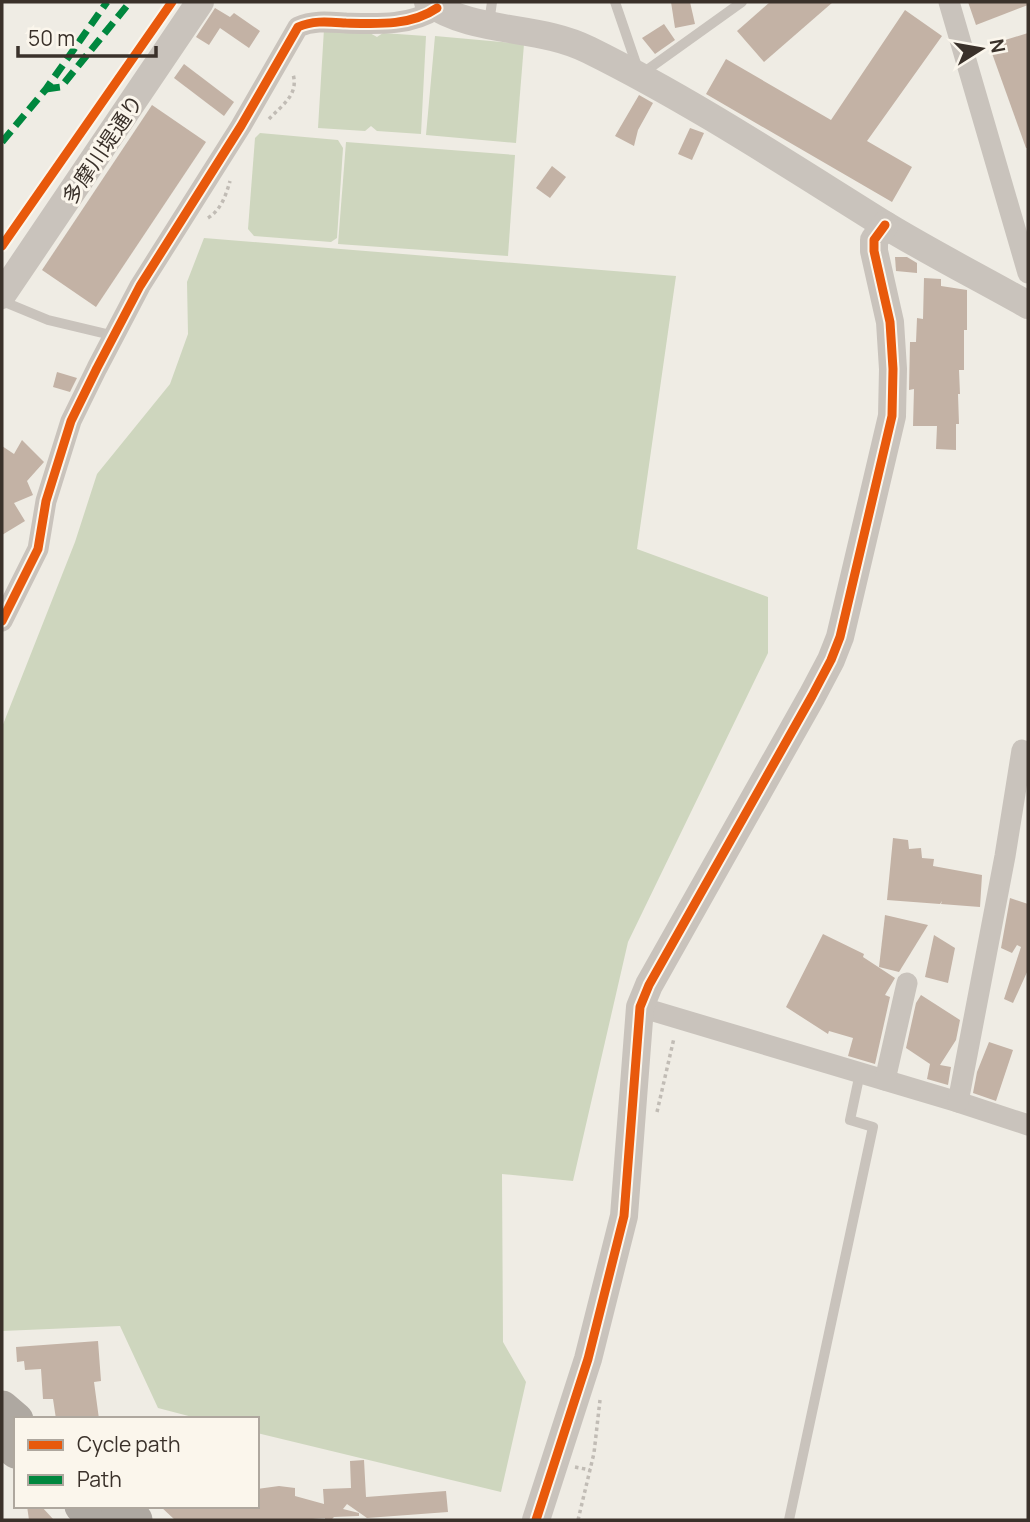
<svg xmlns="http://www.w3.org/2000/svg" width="1030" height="1522" viewBox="0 0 1030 1522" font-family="Manrope,'Noto Sans JP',sans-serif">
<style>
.green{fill:#ced6be}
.building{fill:#c3b2a5}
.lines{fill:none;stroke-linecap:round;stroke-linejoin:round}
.path{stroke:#c1bcb5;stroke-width:3.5;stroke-dasharray:3.5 3.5;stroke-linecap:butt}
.service{stroke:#c9c3bc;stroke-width:10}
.minor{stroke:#c9c3bc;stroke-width:21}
.tertiary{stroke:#c9c3bc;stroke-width:28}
.primary{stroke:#aea8a1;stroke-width:35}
.quiet{stroke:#00873e;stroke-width:7;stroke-dasharray:14 7;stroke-linecap:butt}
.cycleway-casing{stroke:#fbf6ec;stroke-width:13}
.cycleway{stroke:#e8590c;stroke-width:9}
.labels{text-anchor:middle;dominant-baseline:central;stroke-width:6;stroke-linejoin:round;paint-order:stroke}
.street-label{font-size:21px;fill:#3a312a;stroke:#fbf6ec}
</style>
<rect width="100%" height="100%" fill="#efece4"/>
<g class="green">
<path d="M324 29 368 32 377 37 383 33 426 36 421 134 377 131 371 126 365 131 318 128Z"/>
<path d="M435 36 524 44 516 143 426 135Z"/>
<path d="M260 133 338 140 343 148 337 238 331 242 254 236 248 229 255 138Z"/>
<path d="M346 142 515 155 508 256 338 244Z"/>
<path d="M204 238 676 276 637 549 768 597V653L628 942 573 1181 502 1174 503 1342 526 1382 501 1492 257 1433V1419H200L158 1408 120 1326 2 1331V727L75 542 97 474 170 384 188 334 187 282Z"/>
</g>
<g class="building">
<path d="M671 2H690L695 24 675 28Z"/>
<path d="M770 2H833L764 62 737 31Z"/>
<path d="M968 2H1028V5L976 25Z"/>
<path d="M215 8 230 17 234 13 260 31 249 48 220 28 209 45 196 37Z"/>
<path d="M905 10 942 36 867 141 912 167 892 202 706 94 726 59 831 120Z"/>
<path d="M664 24 675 40 655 54 642 38Z"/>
<path d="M1028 33V148H1026L989 45Z"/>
<path d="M184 64 234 102 224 116 174 78Z"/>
<path d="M639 95 653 103 638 130 634 146 615 136Z"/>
<path d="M152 105 206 142 96 307 42 270Z"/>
<path d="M690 128 704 133 692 160 678 154Z"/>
<path d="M552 166 566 177 550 198 536 188Z"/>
<path d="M895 257H907L917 263V273L896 271Z"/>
<path d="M924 278 941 279V286L967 290V330H964V370H959L960 394H958L959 424H956V450L936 449 937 426H913L914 389 909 390 910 342H916L917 318 923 319Z"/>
<path d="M57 372 77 378 70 392 53 387Z"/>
<path d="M22 440 44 462 27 481 33 495 14 503 25 521 2 535V446L14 454Z"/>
<path d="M893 838 908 840 909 849 921 848 922 858 934 859 933 866 982 875 980 907 941 904 942 901 940 904 887 900Z"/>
<path d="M1010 898 1028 904V970L1013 1003 1004 999 1021 947 1017 945 1012 953 1001 948Z"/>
<path d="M885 915 928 925 899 972 879 967Z"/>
<path d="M823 934 864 954 863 957 895 978 885 995 890 997 875 1064 848 1056 853 1038 829 1031 828 1034 786 1007Z"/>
<path d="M934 935 955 948 948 983 925 977Z"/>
<path d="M921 995 960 1020 956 1040 940 1065 951 1067 948 1085 927 1079 930 1064 906 1048 916 1003Z"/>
<path d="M989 1042 1013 1050 996 1101 973 1093 977 1072Z"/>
<path d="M98 1341 101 1381 94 1382 99 1419H56L53 1399H43L41 1369 25 1370 24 1361 17 1362 16 1347Z"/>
<path d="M364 1460 366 1497 446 1491 448 1512 367 1518 347 1504 343 1509 359 1513V1516L334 1517 331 1520H325V1518L299 1520H175L160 1506H257V1489L279 1486 295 1488V1496L324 1504 323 1489 351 1488 350 1461Z"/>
<path d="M27 1506H41L54 1520H29Z"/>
</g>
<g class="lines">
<g class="path">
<path d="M269 119C282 105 299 95 293 74"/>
<path d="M208 218C221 210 226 195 230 181"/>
<path d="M657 1112 674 1038"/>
<path d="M575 1467 590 1470"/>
<path d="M578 1520 594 1453 600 1400"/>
</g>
<g class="service">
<path d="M615 2 640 75 742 2"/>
<path d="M489 23 492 2"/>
<path d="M2 301 48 320 115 336"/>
<path d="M789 1520 873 1127 850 1120 860 1073"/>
</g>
<g class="minor">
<path d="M949 2 1028 273"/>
<path d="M2 621 38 549 46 501 71 421 97 368 140 286 241 126 298 27C314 20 329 22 346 23 377 24 411 26 437 8"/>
<path d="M640 1007 958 1102 1028 1125"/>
<path d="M885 1080 907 983"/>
<path d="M958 1102 1005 856 1022 750"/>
</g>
<g class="tertiary">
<path d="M428 2C475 35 538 24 589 50 692 101 787 164 885 225 931 253 980 278 1028 305"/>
<path d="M2 295 200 2"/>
<path d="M536 1520 588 1359 624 1216 640 1007 649 985 812 696 831 660 840 637 892 416 893 369 890 322 874 251V240L885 225"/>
</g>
<g class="primary">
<path d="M2 1408 16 1420"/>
<path d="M2 1439 16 1451"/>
<path d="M82 1506 98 1520"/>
<path d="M118 1506 135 1520"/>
</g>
<g class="quiet">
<path d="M46 89 61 87 130 2"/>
<path d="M2 142 46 89 107 2"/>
</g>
<g class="cycleway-casing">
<g id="cycleway">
<path d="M2 246 172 2"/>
<path d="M2 621 38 549 46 501 71 421 97 368 140 286 241 126 298 27C314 20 329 22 346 23 377 24 411 26 437 8"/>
<path d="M536 1520 588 1359 624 1216 640 1007 649 985 812 696 831 660 840 637 892 416 893 369 890 322 874 251V240L885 225"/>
</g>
</g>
<use href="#cycleway" class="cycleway"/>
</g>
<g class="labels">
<g class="street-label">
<text transform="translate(102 149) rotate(-56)">多摩川堤通り</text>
</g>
</g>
<rect width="1030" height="1522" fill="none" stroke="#3a312a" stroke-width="7"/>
<rect x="14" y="1417" width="245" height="91" fill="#fbf6ec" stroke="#aea79e" stroke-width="2"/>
<rect x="28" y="1440" width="35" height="10" fill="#e8590c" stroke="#aea79e" stroke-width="2"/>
<text x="77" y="1452" font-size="21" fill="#3a312a">Cycle path</text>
<rect x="28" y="1475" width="35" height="10" fill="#00873e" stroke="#aea79e" stroke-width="2"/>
<text x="77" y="1487" font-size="21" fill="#3a312a">Path</text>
<g transform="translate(981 49) rotate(79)" stroke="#fbf6ec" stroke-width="5" paint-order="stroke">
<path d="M0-5L12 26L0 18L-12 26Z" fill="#3a312a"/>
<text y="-10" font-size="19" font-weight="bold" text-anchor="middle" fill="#3a312a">N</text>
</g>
<path d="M18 46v10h138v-10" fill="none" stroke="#3a312a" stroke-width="3.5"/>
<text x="28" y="46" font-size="21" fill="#3a312a" stroke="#fbf6ec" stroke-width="5" paint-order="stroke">50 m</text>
</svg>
